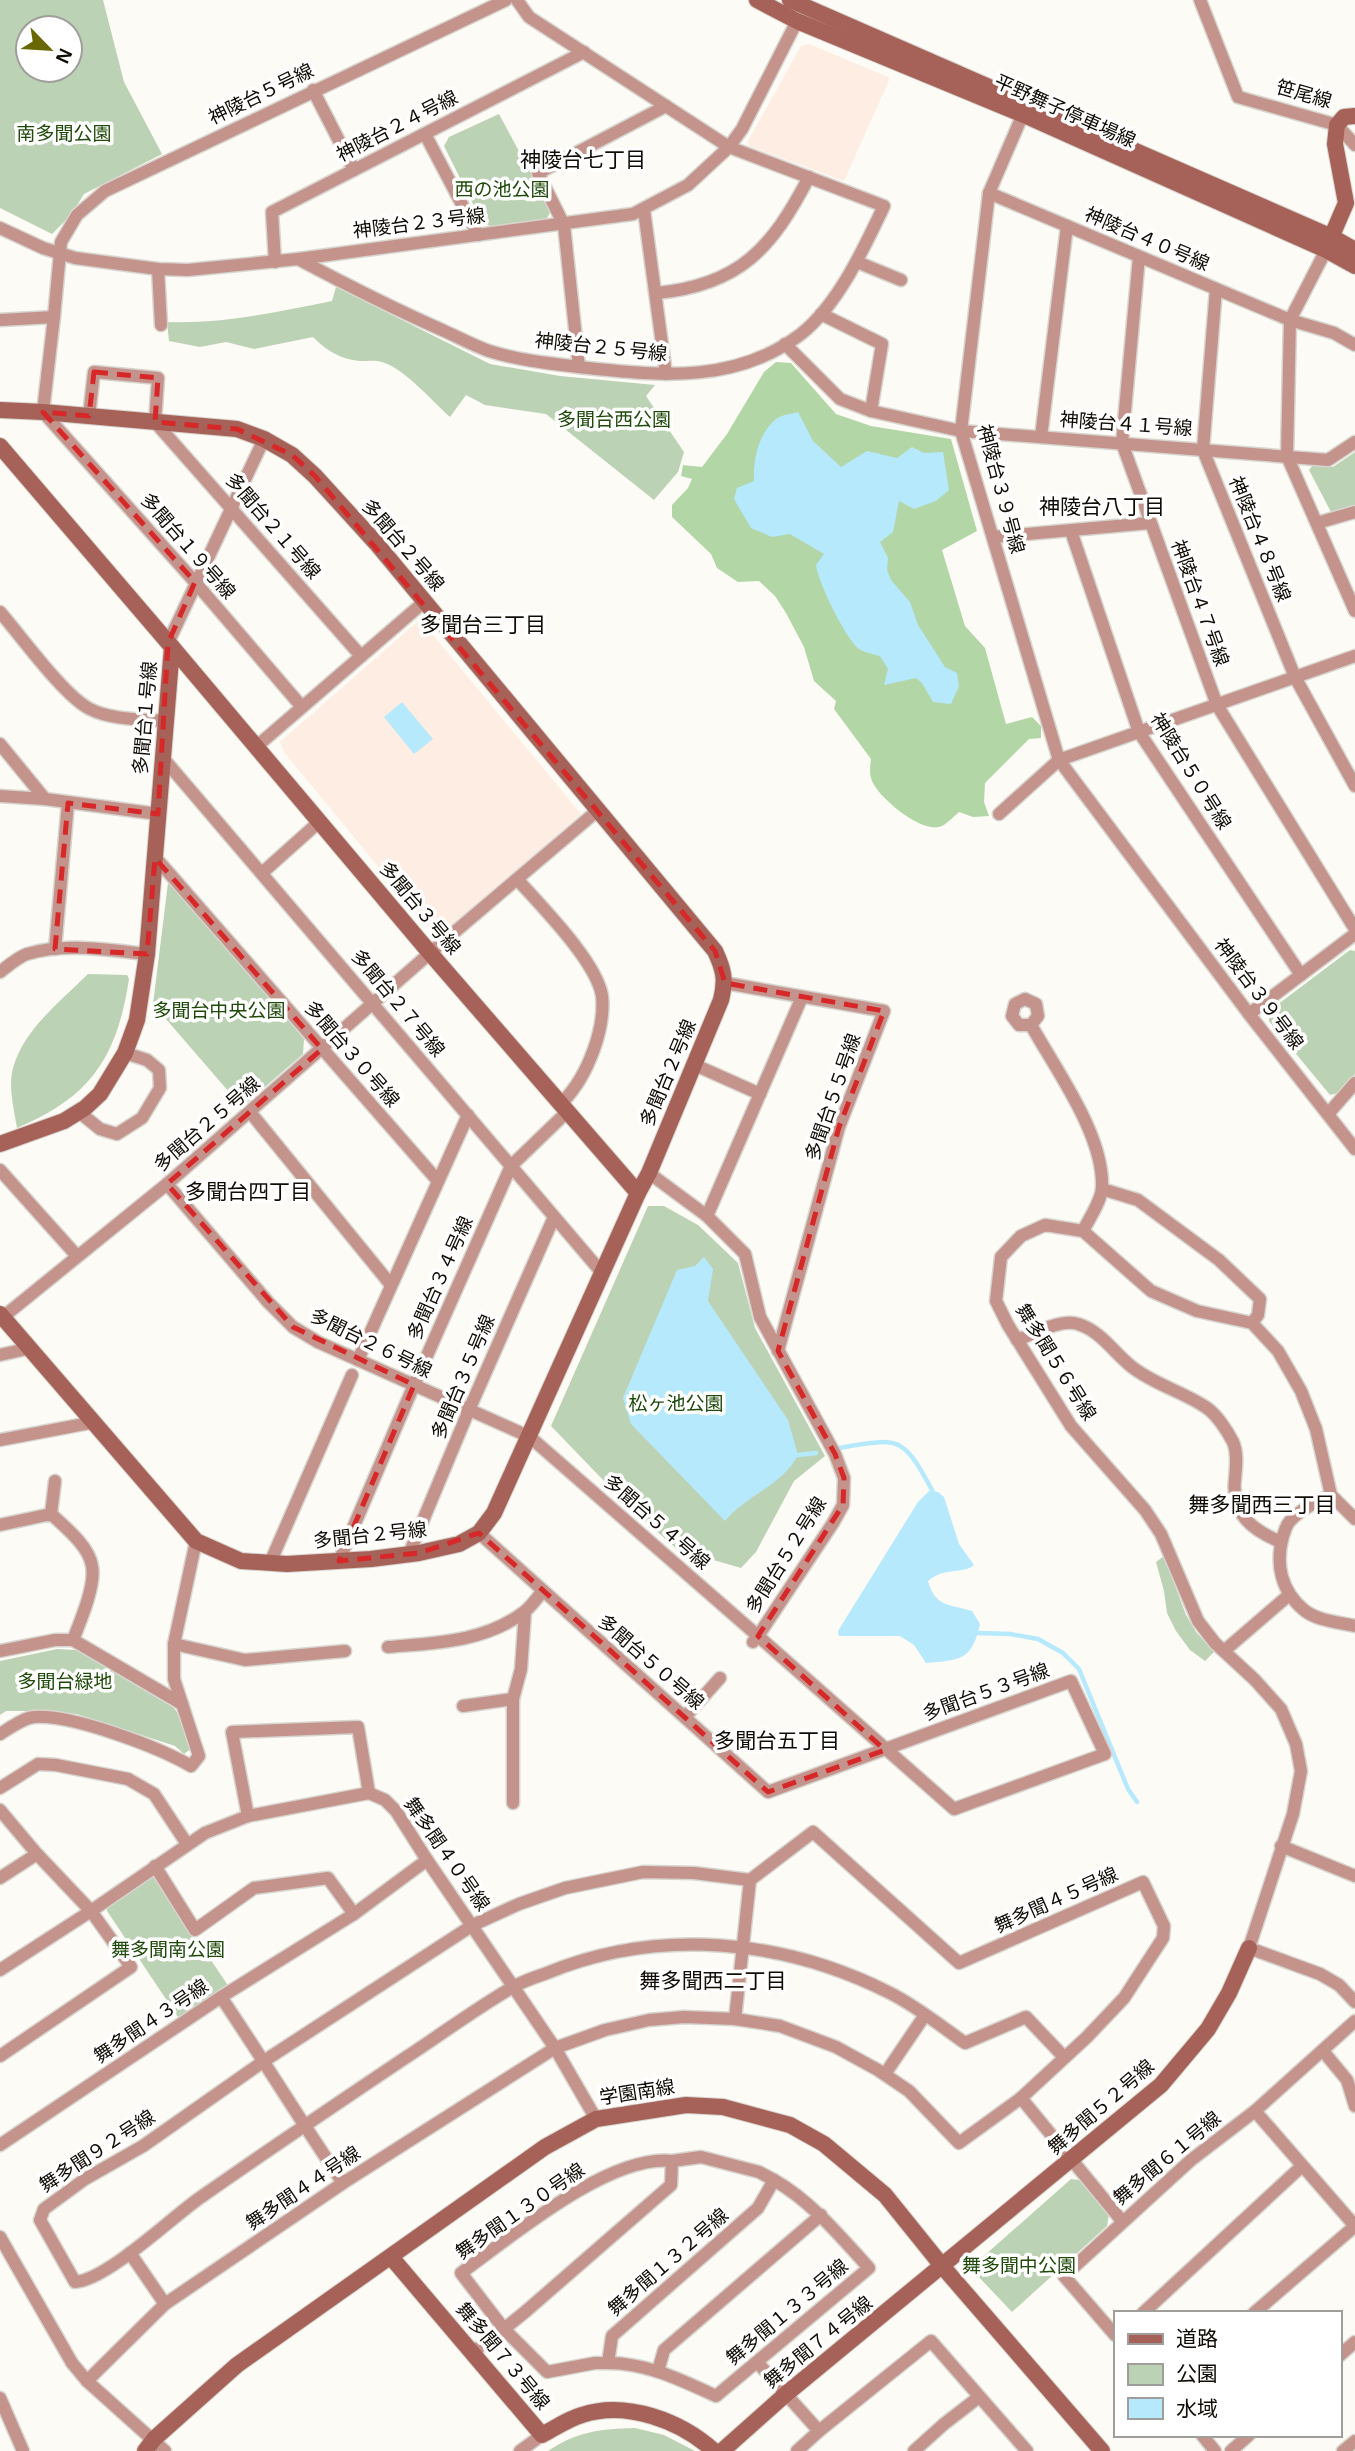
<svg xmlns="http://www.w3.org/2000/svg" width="1355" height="2451" viewBox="0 0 1355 2451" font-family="Arial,'Noto Sans JP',sans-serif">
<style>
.education{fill:#feede2}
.green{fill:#bcd2b4;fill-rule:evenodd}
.forest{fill:#b3d6a7}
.water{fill:#b6e9fc}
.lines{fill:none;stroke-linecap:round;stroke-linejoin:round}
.stream{stroke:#b6e9fc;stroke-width:4.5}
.street-casing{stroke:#d7d5cf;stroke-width:15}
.secondary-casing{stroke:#d7d5cf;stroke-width:18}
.street{stroke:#c4948c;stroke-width:12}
.secondary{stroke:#a66258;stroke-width:16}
.marked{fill:none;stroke:#d62828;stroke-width:5;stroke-dasharray:14 9;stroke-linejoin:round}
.labels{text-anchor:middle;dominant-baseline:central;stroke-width:7;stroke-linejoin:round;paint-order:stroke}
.street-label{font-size:19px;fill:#100c05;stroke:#fff}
.park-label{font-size:19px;fill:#1e4909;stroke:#fff}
.neighbourhood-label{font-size:21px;fill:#100c05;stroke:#fff}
</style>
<rect width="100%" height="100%" fill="#fdfbf5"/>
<g class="education">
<path d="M809 44 890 78 844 181 749 146 748 141 801 46Z"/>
<path d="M417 622 429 630 581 814 437 938 284 752 280 742Z"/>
</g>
<g class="green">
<path d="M0 0H103L124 82 162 154 84 194 71 215 52 234 0 208ZM28 28H70V70H28Z"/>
<path d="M499 114 551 211 546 220 492 227 482 222 444 146 449 137Z"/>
<path d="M336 287 490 364 560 376 655 385 646 396 684 452 678 472 654 500 546 414 485 405 466 395 450 417C433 402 404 368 382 362 376 360 367 361 360 361 340 359 327 351 313 337L254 349 226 342 200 347 169 341 167 322C223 324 277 312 332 301Z"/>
<path d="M1355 452V505L1331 512 1309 470 1313 465 1333 467Z"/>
<path d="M168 883 198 913 304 1039 303 1054 242 1107 153 1004Z"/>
<path d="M1350 950 1355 951V1074L1338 1093 1330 1095 1269 1021V1011Z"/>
<path d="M88 974 127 975 129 979C117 1057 91 1097 17 1128 14 1109 8 1087 13 1068 24 1029 60 1002 88 974Z"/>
<path d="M648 1206H664L698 1225 738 1263 755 1328 825 1456 794 1481 756 1552 741 1568 710 1559 701 1570 630 1508 551 1426Z"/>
<path d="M1164 1556 1186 1615 1196 1632 1214 1652 1205 1661 1190 1650 1176 1631 1167 1613 1164 1591 1156 1562Z"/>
<path d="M57 1649 76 1650 174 1708 185 1724 192 1748 184 1754 175 1746 77 1714 46 1711H6L0 1715V1661Z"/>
<path d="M153 1874 229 1987 180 2020 107 1911 108 1903Z"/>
<path d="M1071 2179 1079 2180 1109 2215 1107 2226 1012 2312 976 2274V2263Z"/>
<path d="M635 2428 664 2435 695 2451H548C578 2431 600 2429 635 2428Z"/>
</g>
<path class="forest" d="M776 362 791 363 836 414 871 426 951 439 977 531 942 550 965 626 985 648 1006 724 1032 717 1041 726V738L1029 739 985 783 984 802 989 816 973 817 959 812C954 816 948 823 942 826 923 835 879 798 872 781 869 773 870 767 871 759L834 709 836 701 814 681 804 647 786 613 775 596 759 581 738 582 717 568 711 554 672 517V505L688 488 692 479 681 476 683 465 702 467 727 434 764 372Z"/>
<g class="water">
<path d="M798 412 813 441 841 467 867 451 897 458 912 447 924 453 943 452 949 490 936 501 914 509 899 501 893 532 880 542 888 558 887 570 891 580 910 602 918 625 945 667 957 673 959 686 951 704 933 702 922 683 916 678 884 685 888 669 880 656C874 654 865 653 859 649 845 638 818 582 816 565L824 554 790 534 772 537 751 528 734 499 737 488 754 481C753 460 758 434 776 419 781 415 791 414 798 412Z"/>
<path d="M402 702 433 739 414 754 384 717Z"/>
<path d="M704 1257 713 1269 708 1301 788 1420 798 1455C782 1486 746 1495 725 1521L631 1424 623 1398 677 1270 695 1266Z"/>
<path d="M929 1491 938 1492 944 1497 959 1544 974 1565C962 1575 946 1566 928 1581 935 1607 949 1604 972 1611L980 1624C972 1661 960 1660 926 1663L914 1645 900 1636H839L838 1631 918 1502Z"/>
</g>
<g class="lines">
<g class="stream">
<path d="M838 1448C900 1438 902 1434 933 1492"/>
<path d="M798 1455 816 1453"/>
<path d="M978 1633 1010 1634 1038 1639 1063 1653 1079 1669 1128 1789 1137 1802"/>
</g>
<g class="street-casing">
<g id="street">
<path d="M1200 0 1238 97 1337 125 1355 145"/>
<path d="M313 90 354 170"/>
<path d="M1026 107 989 193 961 431 1059 760 1249 1014 1355 1149"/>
<path d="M425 134 478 235"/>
<path d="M989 193 1290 320 1334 333 1355 345"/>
<path d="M644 210 666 374"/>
<path d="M0 228 43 248 75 258 158 269 188 270 298 259 633 214 688 185 729 147 742 129 797 21"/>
<path d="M1326 250 1290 320 1287 456 1355 611"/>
<path d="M1139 257 1122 443 1217 705 1355 929"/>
<path d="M298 259C345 284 392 308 440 329 456 336 472 345 489 351 521 361 555 364 588 368 663 376 737 383 801 334 838 305 864 248 884 206L729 147 529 17 517 0"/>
<path d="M275 262 272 212 584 52"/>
<path d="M857 262 901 280"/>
<path d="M158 269 161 325"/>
<path d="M1216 289 1203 450 1295 677 1355 786"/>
<path d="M657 293C740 285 772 248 809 177"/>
<path d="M821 314 882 344 871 411"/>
<path d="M54 317 61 242 77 215 105 191 506 0"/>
<path d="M0 320 54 317 43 412 195 582 302 707"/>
<path d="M785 344 840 399 871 411 961 431 1328 460 1355 442"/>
<path d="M579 367 564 225 538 173 666 106"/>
<path d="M89 416 94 372 158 378 155 422 361 656"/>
<path d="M1041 437 1067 226"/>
<path d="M1317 523 1355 512"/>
<path d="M1071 531 1139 732 1301 975"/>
<path d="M993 537 1150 523"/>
<path d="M0 612C21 636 64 696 90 709 111 720 142 719 166 721"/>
<path d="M168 643 264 439"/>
<path d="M0 744 45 799"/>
<path d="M256 747 424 602"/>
<path d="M163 758 603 1274"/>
<path d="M0 796 45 799 158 814"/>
<path d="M999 814 1059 760 1355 656"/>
<path d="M155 857 438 1181"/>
<path d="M262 873 319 822"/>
<path d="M517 879C541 906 597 962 602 996 604 1015 600 1032 594 1049 586 1071 577 1087 561 1104"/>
<path d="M55 949 68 803"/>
<path d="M0 972C8 966 18 957 27 954 65 942 108 950 147 954"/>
<path d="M725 983 884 1011 839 1127 778 1351"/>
<path d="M1025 999 1036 1004 1038 1016 1031 1025H1019L1012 1016 1015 1004Z"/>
<path d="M1249 1014 1355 934"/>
<path d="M1031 1025C1056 1070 1104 1135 1102 1187 1102 1200 1089 1219 1083 1231"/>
<path d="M695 1065 760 1094"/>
<path d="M79 1112 100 1129 117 1134 142 1118 160 1088 159 1070 147 1060 125 1053"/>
<path d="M250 1112 391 1285"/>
<path d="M1328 1114 1355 1083"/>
<path d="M0 1170 77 1256"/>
<path d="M167 1184 268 1302 293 1327 318 1342 530 1437 758 1636 753 1642"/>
<path d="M1102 1189 1138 1200 1219 1260 1260 1299 1258 1315 1252 1323"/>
<path d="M707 1216 802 997"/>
<path d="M3 1317 167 1184 430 953 597 811"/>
<path d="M1017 1340C1033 1334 1062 1318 1078 1324 1101 1331 1114 1353 1132 1367 1155 1385 1184 1392 1207 1408 1217 1415 1228 1432 1233 1442 1238 1453 1236 1468 1235 1479 1231 1514 1252 1530 1281 1542"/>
<path d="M0 1355 31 1348"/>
<path d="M358 1360 468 1115"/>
<path d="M0 1440 95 1422"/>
<path d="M1331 1495C1316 1502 1301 1509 1290 1521 1286 1525 1285 1531 1283 1536 1275 1564 1281 1591 1304 1610 1317 1621 1339 1622 1355 1626"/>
<path d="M51 1514 55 1481"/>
<path d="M1355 1519 1331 1495 1316 1429 1301 1391 1278 1351 1252 1323 1197 1311 1151 1291 1083 1231 1045 1225 1021 1236 1001 1257 996 1301 1008 1325 1071 1426 1145 1510 1161 1534 1198 1621 1215 1643 1255 1680 1281 1709 1296 1744 1301 1771 1293 1814 1249 1948 1320 1974 1339 1985 1355 2002"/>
<path d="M0 1525 51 1514C65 1527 89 1546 92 1566 96 1585 80 1622 73 1640"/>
<path d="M479 1533 768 1792 1071 1681 1105 1754 954 1809 758 1636 833 1523 843 1505 844 1478 835 1454 760 1317 745 1254 707 1216 649 1173"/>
<path d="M409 1554 469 1410 554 1217"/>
<path d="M339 1561 414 1385 511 1166 568 1111"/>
<path d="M270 1563 352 1375"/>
<path d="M174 1644 245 1660 345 1651"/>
<path d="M388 1647C435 1643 485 1642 524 1612 531 1607 536 1599 542 1592"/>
<path d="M0 1651 55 1640H73L182 1704"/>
<path d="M1224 1651 1289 1595"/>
<path d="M463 1706 513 1699"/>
<path d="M685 1717 720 1678"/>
<path d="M0 1734C10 1728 23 1718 34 1717 72 1714 158 1747 191 1766L199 1756 174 1679V1644L196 1541"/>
<path d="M0 1788 38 1764 56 1765 128 1779 154 1794 187 1844"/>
<path d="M513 1803V1699L521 1669 525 1612"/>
<path d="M0 1810 37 1854 91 1911 131 1967 0 2056"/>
<path d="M248 1816 232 1732 358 1727 369 1793"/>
<path d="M1281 1846 1355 1876"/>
<path d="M155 1866 195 1930 254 1888 328 1878 354 1914"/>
<path d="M0 1878 37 1854"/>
<path d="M0 1970 91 1911 205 1833 248 1816 369 1793 385 1800 396 1811 427 1860 555 2048 596 2119"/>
<path d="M221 1997C263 2059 301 2122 343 2183"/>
<path d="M735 2019 750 1880"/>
<path d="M1323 2051 1347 2080 1355 2106"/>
<path d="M885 2074 925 2015"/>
<path d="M1021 2098 1122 2221"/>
<path d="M1255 2111 1355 2226"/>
<path d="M0 2145 221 1997 354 1914 427 1860"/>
<path d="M0 2237 72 2363 87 2381 165 2451"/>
<path d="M130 2253 165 2304"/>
<path d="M1143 2313 1302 2166"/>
<path d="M1254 2313 1355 2226"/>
<path d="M1115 2335 1064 2276 1191 2160 1255 2111 1355 2021"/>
<path d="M473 2352 504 2329 461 2273C511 2237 609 2154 672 2161L671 2185 525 2312 504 2329 547 2372 595 2363H608L612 2336 758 2208 774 2180 759 2172 701 2157 672 2161"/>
<path d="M1339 2356 1355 2342"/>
<path d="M757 2362 819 2431 931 2341 1027 2451"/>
<path d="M608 2363C647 2363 681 2380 716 2396L869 2268C839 2235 812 2202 774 2180"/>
<path d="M658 2371 664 2350 821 2215"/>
<path d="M87 2381 165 2304 343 2183 555 2048 605 2030 649 2020 684 2017 735 2019 780 2026 836 2047 878 2070 909 2091 959 2143 1021 2098 1087 2037 1124 1998 1163 1938 1164 1926 1143 1882 959 1963 813 1832 750 1880 694 1873 643 1872 565 1888 519 1904 473 1925 264 2061 143 2146 85 2179 44 2209 40 2220 75 2282C107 2280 172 2217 201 2197 268 2150 335 2105 402 2060 439 2036 475 2009 513 1987 523 1981 536 1977 547 1973 659 1927 783 1939 890 1993 916 2006 941 2026 965 2043L1026 2017 1064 2057"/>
<path d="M0 2398 23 2451"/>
<path d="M1202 2435 1215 2451"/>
<path d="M520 2451 542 2435"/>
<path d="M797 2451 819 2431"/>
<path d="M914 2451 944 2424 979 2397"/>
<path d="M1231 2451 1249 2435"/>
<path d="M1343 2451 1355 2441"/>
</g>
</g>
<g class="secondary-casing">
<g id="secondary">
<path d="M757 0 797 21 1024 115 1326 250 1355 266"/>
<path d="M790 0 1332 237 1355 250"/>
<path d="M1327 247 1346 203 1335 144 1337 125 1344 117 1355 116"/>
<path d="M0 410 43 412 237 429 264 439 292 455 315 476 376 543 715 951C724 970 726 980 721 1000L649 1173 638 1193 494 1513 479 1533 459 1544 419 1553 371 1559 287 1564 241 1561 196 1541 0 1314"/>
<path d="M0 446 172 647 147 954 137 1020 125 1053 100 1094 85 1108 64 1121 0 1144"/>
<path d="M172 647 430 953 638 1193"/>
<path d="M391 2257 542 2435C555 2428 568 2419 582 2415 626 2400 681 2421 714 2451"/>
<path d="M145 2451 154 2439 237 2365 545 2147 596 2119 686 2105 723 2107 790 2125 824 2144 885 2195 943 2267 1102 2451"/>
<path d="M722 2451 786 2394 1161 2085 1208 2029 1229 1993 1249 1948"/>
</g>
</g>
<use href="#street" class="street"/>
<use href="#secondary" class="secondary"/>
</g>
<path class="marked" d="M94 372 158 378 155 422 237 429 292 455 315 476 715 951 725 983 884 1011 839 1127 778 1351 835 1454 844 1478 843 1505 758 1636 885 1750 768 1792 479 1533 419 1553 339 1561 414 1385 293 1327 167 1184 322 1049 155 858 147 954 55 949 68 803 158 814 168 643 195 582 43 412 89 416Z"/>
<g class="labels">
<g class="street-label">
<text transform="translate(261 94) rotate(-26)">神陵台５号線</text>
<text transform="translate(1304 94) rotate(16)">笹尾線</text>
<text transform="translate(1065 111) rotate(24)">平野舞子停車場線</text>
<text transform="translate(397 126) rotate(-27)">神陵台２４号線</text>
<text transform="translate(419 223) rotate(-7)">神陵台２３号線</text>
<text transform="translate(1147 239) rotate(23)">神陵台４０号線</text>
<text transform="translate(601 347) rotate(6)">神陵台２５号線</text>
<text transform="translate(1126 424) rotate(4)">神陵台４１号線</text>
<text transform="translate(1001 489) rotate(75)">神陵台３９号線</text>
<text transform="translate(273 526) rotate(49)">多聞台２１号線</text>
<text transform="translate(1260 539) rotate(68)">神陵台４８号線</text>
<text transform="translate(403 545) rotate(49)">多聞台２号線</text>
<text transform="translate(188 546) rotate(49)">多聞台１９号線</text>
<text transform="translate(1200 603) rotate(70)">神陵台４７号線</text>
<text transform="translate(145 718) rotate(-85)">多聞台１号線</text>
<text transform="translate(1191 771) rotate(58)">神陵台５０号線</text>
<text transform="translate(420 908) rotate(50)">多聞台３号線</text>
<text transform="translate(1259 994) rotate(53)">神陵台３９号線</text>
<text transform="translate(398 1003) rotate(50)">多聞台２７号線</text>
<text transform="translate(352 1054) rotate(49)">多聞台３０号線</text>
<text transform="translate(668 1073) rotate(-67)">多聞台２号線</text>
<text transform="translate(833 1097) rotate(-71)">多聞台５５号線</text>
<text transform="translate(207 1124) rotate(-41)">多聞台２５号線</text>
<text transform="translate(440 1278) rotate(-66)">多聞台３４号線</text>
<text transform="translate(371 1343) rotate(26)">多聞台２６号線</text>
<text transform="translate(1056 1362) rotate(58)">舞多聞５６号線</text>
<text transform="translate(463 1377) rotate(-67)">多聞台３５号線</text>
<text transform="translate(657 1522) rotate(41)">多聞台５４号線</text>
<text transform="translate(370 1535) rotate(-6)">多聞台２号線</text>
<text transform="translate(786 1555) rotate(-58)">多聞台５２号線</text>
<text transform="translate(651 1662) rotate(41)">多聞台５０号線</text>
<text transform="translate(986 1692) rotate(-20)">多聞台５３号線</text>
<text transform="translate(447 1854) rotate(55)">舞多聞４０号線</text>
<text transform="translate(1056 1900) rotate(-24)">舞多聞４５号線</text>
<text transform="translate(151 2021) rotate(-34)">舞多聞４３号線</text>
<text transform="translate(637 2092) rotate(-9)">学園南線</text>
<text transform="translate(1101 2107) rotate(-41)">舞多聞５２号線</text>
<text transform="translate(97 2151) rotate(-33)">舞多聞９２号線</text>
<text transform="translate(1167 2158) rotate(-40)">舞多聞６１号線</text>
<text transform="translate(303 2188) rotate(-34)">舞多聞４４号線</text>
<text transform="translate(520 2211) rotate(-35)">舞多聞１３０号線</text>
<text transform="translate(668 2262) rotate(-41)">舞多聞１３２号線</text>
<text transform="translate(787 2312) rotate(-40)">舞多聞１３３号線</text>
<text transform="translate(818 2342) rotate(-39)">舞多聞７４号線</text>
<text transform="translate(503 2356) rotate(50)">舞多聞７３号線</text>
</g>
<g class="park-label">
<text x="64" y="133">南多聞公園</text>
<text x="502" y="189">西の池公園</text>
<text x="614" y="419">多聞台西公園</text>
<text x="219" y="1010">多聞台中央公園</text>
<text x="676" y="1403">松ヶ池公園</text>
<text x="65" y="1681">多聞台緑地</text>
<text x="168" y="1949">舞多聞南公園</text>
<text x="1019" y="2265">舞多聞中公園</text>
</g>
<g class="neighbourhood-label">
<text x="583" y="159">神陵台七丁目</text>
<text x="1102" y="506">神陵台八丁目</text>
<text x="483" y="624">多聞台三丁目</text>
<text x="248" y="1191">多聞台四丁目</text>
<text x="1262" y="1504">舞多聞西三丁目</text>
<text x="777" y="1740">多聞台五丁目</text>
<text x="713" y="1980">舞多聞西二丁目</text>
</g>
</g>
<rect x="1114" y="2311" width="228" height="126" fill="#ffffff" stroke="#9f9e9b" stroke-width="2"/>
<rect x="1128" y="2334" width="35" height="10" fill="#a66258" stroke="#9f9e9b" stroke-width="2"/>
<text x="1176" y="2346" font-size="21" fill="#100c05">道路</text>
<rect x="1128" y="2364" width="35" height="21" fill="#bcd2b4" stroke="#9f9e9b" stroke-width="2"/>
<text x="1176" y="2381" font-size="21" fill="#100c05">公園</text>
<rect x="1128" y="2398" width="35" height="21" fill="#b6e9fc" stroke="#9f9e9b" stroke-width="2"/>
<text x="1176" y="2416" font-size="21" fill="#100c05">水域</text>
<g transform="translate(49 49) rotate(115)"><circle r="33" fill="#ffffff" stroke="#9f9e9b" stroke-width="2"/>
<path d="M0-5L12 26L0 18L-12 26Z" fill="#696700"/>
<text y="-10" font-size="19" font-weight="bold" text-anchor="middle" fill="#100c05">N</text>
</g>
</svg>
